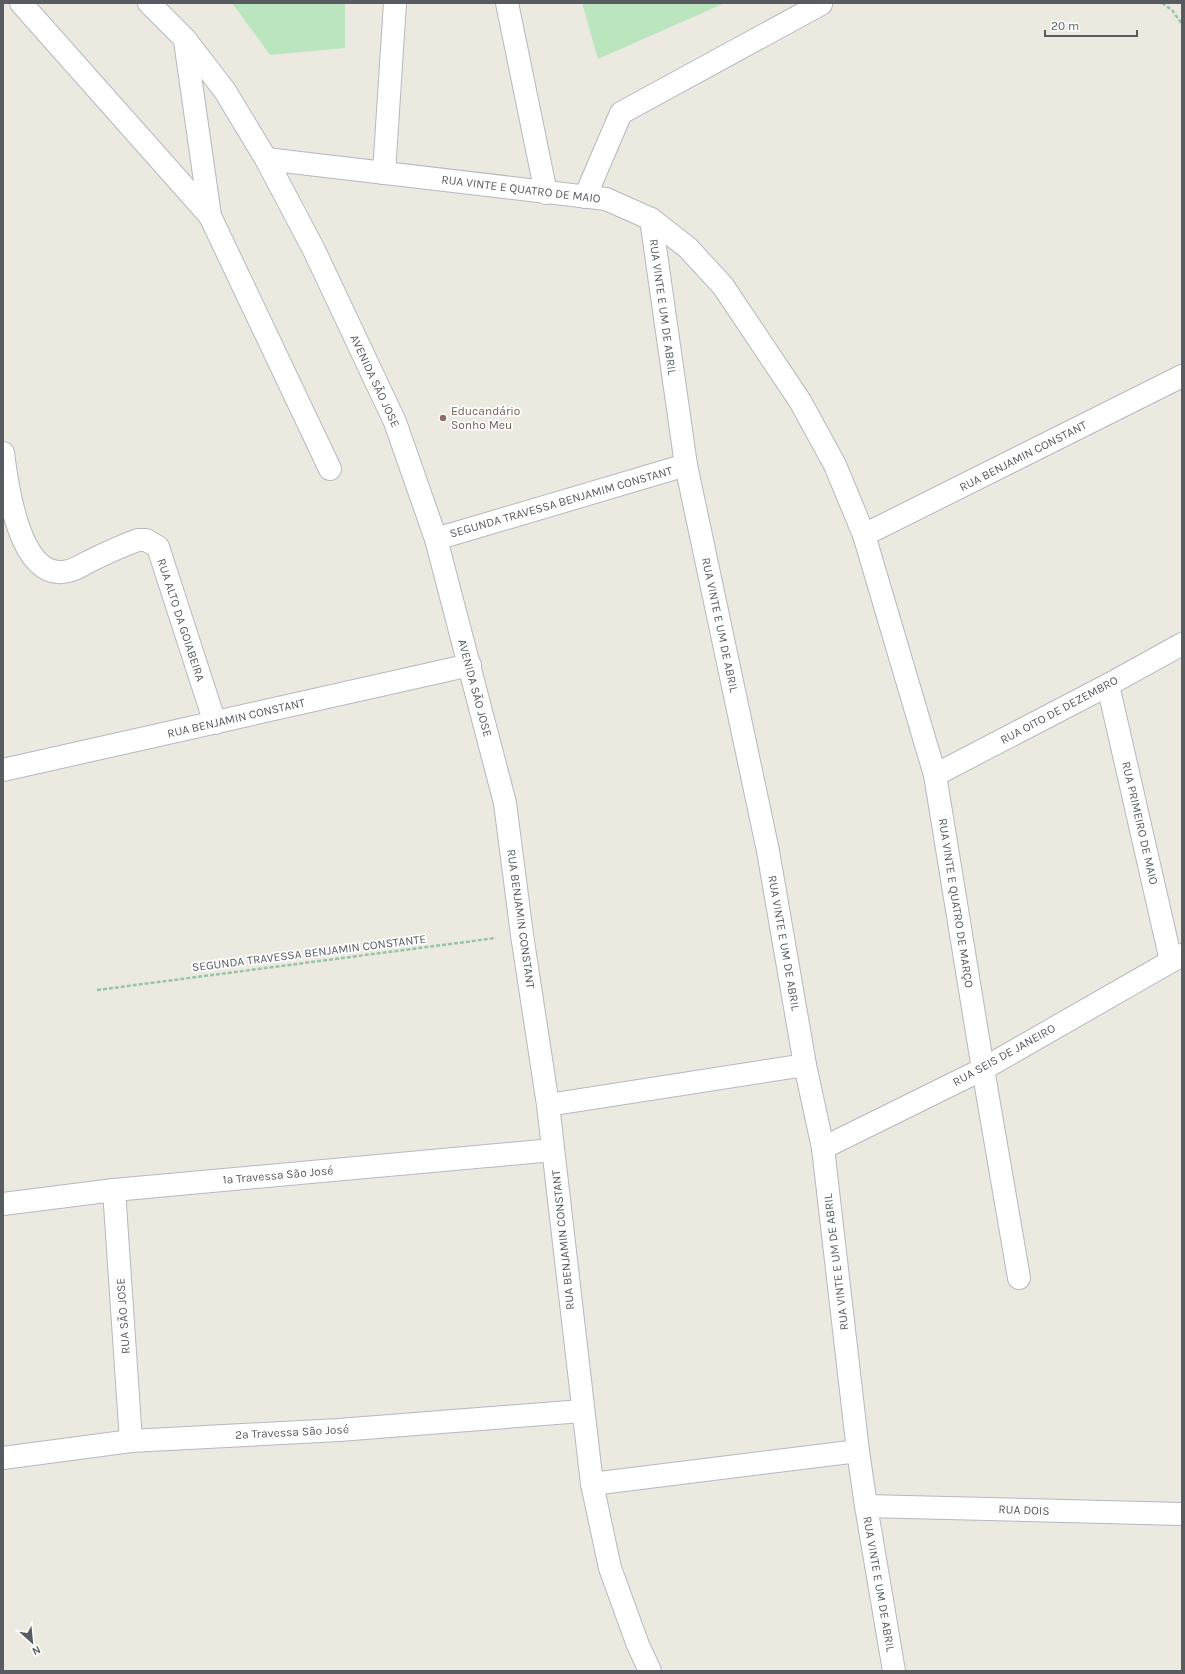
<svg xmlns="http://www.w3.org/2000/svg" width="1185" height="1674" viewBox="0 0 1185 1674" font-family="Karla,sans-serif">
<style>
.green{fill:#bbe5be}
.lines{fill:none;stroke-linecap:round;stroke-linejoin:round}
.minor-casing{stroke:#b5b8bd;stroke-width:24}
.path{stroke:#94c6a6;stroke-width:2.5;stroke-dasharray:4 2;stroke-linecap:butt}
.minor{stroke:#fff;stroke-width:22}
.education-dot{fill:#8d6e63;stroke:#fff;stroke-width:1.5}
.labels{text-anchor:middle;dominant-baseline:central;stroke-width:3.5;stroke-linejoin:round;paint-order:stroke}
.street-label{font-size:12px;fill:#585c61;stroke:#fff}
.education-label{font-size:12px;fill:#785e54;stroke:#fff;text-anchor:start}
</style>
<rect width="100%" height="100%" fill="#eceae0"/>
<g class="green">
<path d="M232 3H345V48L270 55Z"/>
<path d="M582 3H725L598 59Z"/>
</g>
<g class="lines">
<g class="minor-casing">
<g id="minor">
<path d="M21 3 210 216"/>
<path d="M149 3 185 39 225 91 266 159 314 250 395 422 436 539 505 803 522 935 548 1105 592 1484 610 1568 638 1645 650 1671"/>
<path d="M507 3 546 193"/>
<path d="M185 41 210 216 330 469"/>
<path d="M266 159 606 199 651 219 688 248 723 286 800 401 835 465 864 535 935 775 983 1069 1019 1278"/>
<path d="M384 173 395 3"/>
<path d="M585 197 621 113 821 4"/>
<path d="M651 219 686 465 768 851 805 1065 823 1148 858 1451 866 1506 894 1671"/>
<path d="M3 453C7 485 20 584 68 571 75 570 82 565 88 562 104 554 121 546 138 540H146L158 547 215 723"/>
<path d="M864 535 1182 376"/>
<path d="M436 539 686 465"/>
<path d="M1108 685 1171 961"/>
<path d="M3 770 470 665"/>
<path d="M935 775 1108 685 1182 644"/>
<path d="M548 1105 805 1065"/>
<path d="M823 1148 983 1069 1182 955"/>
<path d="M114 1190 131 1441"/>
<path d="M3 1204 114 1190 553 1150"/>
<path d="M3 1458 131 1441 339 1430 582 1411"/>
<path d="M592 1484 858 1451"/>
<path d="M866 1506 1182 1514"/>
</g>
</g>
<g class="path">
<path d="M1162 3 1172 10 1182 24"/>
<path d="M97 990 496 938"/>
</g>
<use href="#minor" class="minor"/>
</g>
<circle class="education-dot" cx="443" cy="418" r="4"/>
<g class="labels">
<g class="street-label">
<text transform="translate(521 189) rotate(7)">RUA VINTE E QUATRO DE MAIO</text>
<text transform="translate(663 307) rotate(82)">RUA VINTE E UM DE ABRIL</text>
<text transform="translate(375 381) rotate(65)">AVENIDA SÃO JOSE</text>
<text transform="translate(1023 456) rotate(-27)">RUA BENJAMIN CONSTANT</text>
<text transform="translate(561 502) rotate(-16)">SEGUNDA TRAVESSA BENJAMIM CONSTANT</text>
<text transform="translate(181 620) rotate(72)">RUA ALTO DA GOIABEIRA</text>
<text transform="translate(720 625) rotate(78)">RUA VINTE E UM DE ABRIL</text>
<text transform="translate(475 688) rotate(75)">AVENIDA SÃO JOSE</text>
<text transform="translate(1059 710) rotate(-28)">RUA OITO DE DEZEMBRO</text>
<text transform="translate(236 718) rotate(-13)">RUA BENJAMIN CONSTANT</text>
<text transform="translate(1140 823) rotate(77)">RUA PRIMEIRO DE MAIO</text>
<text transform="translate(956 903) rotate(81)">RUA VINTE E QUATRO DE MARÇO</text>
<text transform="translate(521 919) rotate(82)">RUA BENJAMIN CONSTANT</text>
<text transform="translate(784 943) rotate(80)">RUA VINTE E UM DE ABRIL</text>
<text transform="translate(309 953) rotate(-7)">SEGUNDA TRAVESSA BENJAMIN CONSTANTE</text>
<text transform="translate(1004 1055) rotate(-29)">RUA SEIS DE JANEIRO</text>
<text transform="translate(278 1175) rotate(-5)">1ª Travessa São José</text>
<text transform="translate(563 1240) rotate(-96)">RUA BENJAMIN CONSTANT</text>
<text transform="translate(836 1262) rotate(-97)">RUA VINTE E UM DE ABRIL</text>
<text transform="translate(123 1316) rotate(-94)">RUA SÃO JOSE</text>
<text transform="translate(292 1432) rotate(-3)">2ª Travessa São José</text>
<text transform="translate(1024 1510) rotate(2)">RUA DOIS</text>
<text transform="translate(879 1584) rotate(80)">RUA VINTE E UM DE ABRIL</text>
</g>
<g class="education-label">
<text x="451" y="411">Educandário<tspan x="451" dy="14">Sonho Meu</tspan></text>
</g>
</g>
<rect width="1185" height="1674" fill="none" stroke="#585c61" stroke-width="8"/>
<g transform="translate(32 1642) rotate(153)" stroke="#ffffff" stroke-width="3" paint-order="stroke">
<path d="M0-3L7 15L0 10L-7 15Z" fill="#585c61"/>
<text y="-6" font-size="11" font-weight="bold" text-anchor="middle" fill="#585c61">N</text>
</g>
<path d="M1045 30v6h92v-6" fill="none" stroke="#585c61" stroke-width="2"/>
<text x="1051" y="30" font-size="12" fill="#585c61" stroke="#ffffff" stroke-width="3" paint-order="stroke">20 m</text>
</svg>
